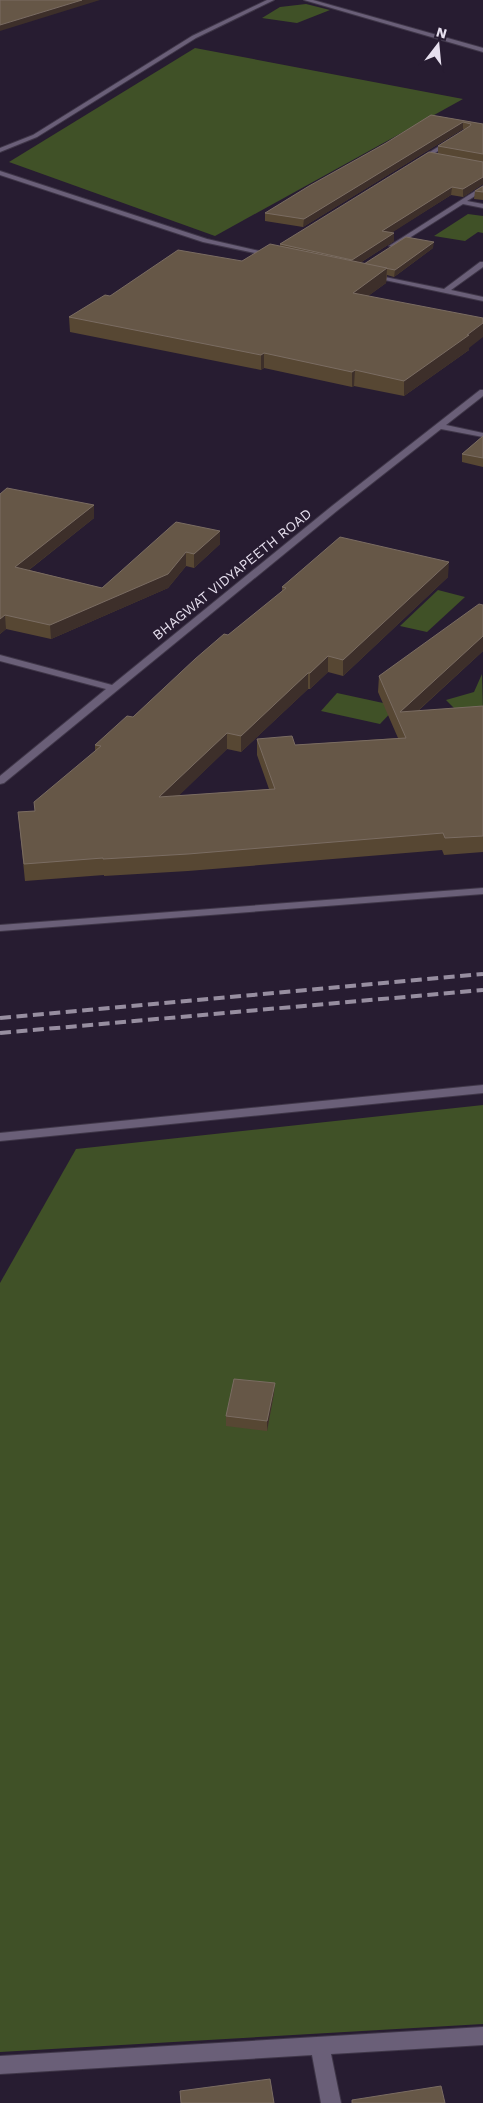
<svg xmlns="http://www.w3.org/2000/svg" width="483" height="2103" viewBox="0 0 483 2103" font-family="'Work Sans',sans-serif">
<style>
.green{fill:#405127}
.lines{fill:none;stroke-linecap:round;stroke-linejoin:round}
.street-casing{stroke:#3f3648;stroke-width:2}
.street{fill:#6a5f78;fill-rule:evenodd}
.rail{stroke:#978ea0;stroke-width:4;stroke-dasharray:11 5.5;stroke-linecap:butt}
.wall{fill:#574733}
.shaded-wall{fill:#3d2f2a}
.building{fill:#665747;stroke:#7a6c62}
.labels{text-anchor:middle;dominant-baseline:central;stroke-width:4;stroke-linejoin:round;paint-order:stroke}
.far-street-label{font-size:14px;fill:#e7e0ef;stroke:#271c31}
</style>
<rect width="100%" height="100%" fill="#271c31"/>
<g class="green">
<path d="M306 4 330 10 297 23 262 18 280 7Z"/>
<path d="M195 48 463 99 215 236 9 162Z"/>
<path d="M468 214 483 216V233L478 232 465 241 434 236Z"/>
<path d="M438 590 465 597 427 632 400 626Z"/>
<path d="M482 674 483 711 458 712 446 700 474 692Z"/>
<path d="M337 693 397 706 380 724 321 711Z"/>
<path d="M483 1105V2024L0 2052V1283L76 1149Z"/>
</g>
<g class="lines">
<g class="street-casing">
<g id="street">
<path d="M267 0H274L196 38 37 137 0 152V148L33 135 192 36Z"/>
<path d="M304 0H313L483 48V52Z"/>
<path d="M449 140 454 141 419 163 414 162Z"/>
<path d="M0 171 207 239 277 255 273 257 203 242 0 175Z"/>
<path d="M483 186V191L467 201 483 204V208L463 204 395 247 389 246Z"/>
<path d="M480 262H483V267L451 290 483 297V301L366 276 370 274 444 289Z"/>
<path d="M480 390H483V396L446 425 483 433V437L441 429 338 510 4 783 0 784V776L106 689 0 661V655L112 685 332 506Z"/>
<path d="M483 888V894L0 931V925Z"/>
<path d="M483 1085V1093L0 1141V1133Z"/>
<path d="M483 2027V2045L331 2054 341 2103H321L312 2055 0 2074V2056Z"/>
</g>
</g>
<use href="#street" class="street"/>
<g class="rail">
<path d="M0 1018 483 974"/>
<path d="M0 1033 483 990"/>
</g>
</g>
<g class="wall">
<path d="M431 115 483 124V184L463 197 451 195 392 232 394 241 360 263 364 264 433 248 394 277 387 275 386 283 368 296 469 348V350L404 396 354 386 352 387 264 368 261 370 70 332 69 317 110 296 242 261 280 246V244L438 154V146L465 130 463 129 303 227 265 221V213L386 143Z"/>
<path d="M483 186V200L474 199 475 191Z"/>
<path d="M483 436V467L462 462V454Z"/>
<path d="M0 494 94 505V518L29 570 102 588 220 531V544L194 568 186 566 168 588 51 639 6 629 0 634Z"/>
<path d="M448 577 343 676 328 672 310 689H308L241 752 227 749 178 796 269 789 257 755V739L295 745 398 738 378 692 379 676 483 605V651L418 711 483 706V852L444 855 442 850 188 871 104 876V875L25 881 18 812 35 811 95 751V745L133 717 228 635 282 592V587Z"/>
<path d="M274 1393 267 1431 226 1426V1416Z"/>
</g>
<g class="shaded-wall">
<path d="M82 0H100L0 31V25Z"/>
<path d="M463 122V129L303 227 304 219Z"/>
<path d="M483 177V184L463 197V189Z"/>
<path d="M452 187 451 195 382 239V231Z"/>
<path d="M394 233V241L352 268V260Z"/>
<path d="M434 242 433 248 394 277 395 270Z"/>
<path d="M387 268 386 283 353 307V293Z"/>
<path d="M483 323V337L469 348V350L404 396V381Z"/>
<path d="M264 353V368L261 370V355Z"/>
<path d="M355 370 354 386 352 387V372Z"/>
<path d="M94 505V518L16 580 15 567Z"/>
<path d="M220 531V544L194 568V554Z"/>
<path d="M186 552V566L168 588 51 639 50 625Z"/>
<path d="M449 562 448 577 343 676V660Z"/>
<path d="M5 615 6 629 0 634V619Z"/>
<path d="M483 636V651L401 726 400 712Z"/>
<path d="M328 656V672L310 689V673Z"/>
<path d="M308 673V689L241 752V736Z"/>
<path d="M227 733V749L160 814 159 797Z"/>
<path d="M275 1383 274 1393 267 1431V1421Z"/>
</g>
<g class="building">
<path d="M0 0H82L0 25Z"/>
<path d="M431 115 483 124V154L438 146 470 126 471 124 463 122 304 219 265 213 309 186 386 143Z"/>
<path d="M429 152 483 162V177L463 189 452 187 382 231 394 233 352 260 280 244Z"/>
<path d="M483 186V192L475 191Z"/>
<path d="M406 237 434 242 395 270 364 264Z"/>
<path d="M270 244 387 268 353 293 483 318V323L467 335H469L404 381 355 370 352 372 264 353 261 355 69 317 105 295 110 296 178 250 242 261Z"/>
<path d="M483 436V458L462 454Z"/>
<path d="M7 488 94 505 15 567 102 588 176 522 220 531 194 554 186 552 168 574 50 625 5 615 0 619V494Z"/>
<path d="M340 537 449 562 343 660 328 656 310 673H308L241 736 227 733 159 797 275 789 257 739 292 736 295 745 406 738 379 676 479 604 483 605V636L400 712 483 706V836L445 838 443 833 188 854 103 859V858L24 864 18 812 35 811 34 802 101 746 95 745 127 716 133 717 195 659 224 634 228 635 286 588 282 587Z"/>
<path d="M234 1379 275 1383 267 1421 226 1416Z"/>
<path d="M270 2079 274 2103H181L180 2091Z"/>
<path d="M441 2086 445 2103H352V2100Z"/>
</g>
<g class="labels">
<g class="far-street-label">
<text transform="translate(232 574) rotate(-39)">BHAGWAT VIDYAPEETH ROAD</text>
</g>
</g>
<g transform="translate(438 45) rotate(16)" stroke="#271c31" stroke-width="4" paint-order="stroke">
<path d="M0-4L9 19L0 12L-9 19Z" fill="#e7e0ef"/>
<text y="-8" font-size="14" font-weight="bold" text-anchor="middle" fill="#e7e0ef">N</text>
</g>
</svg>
